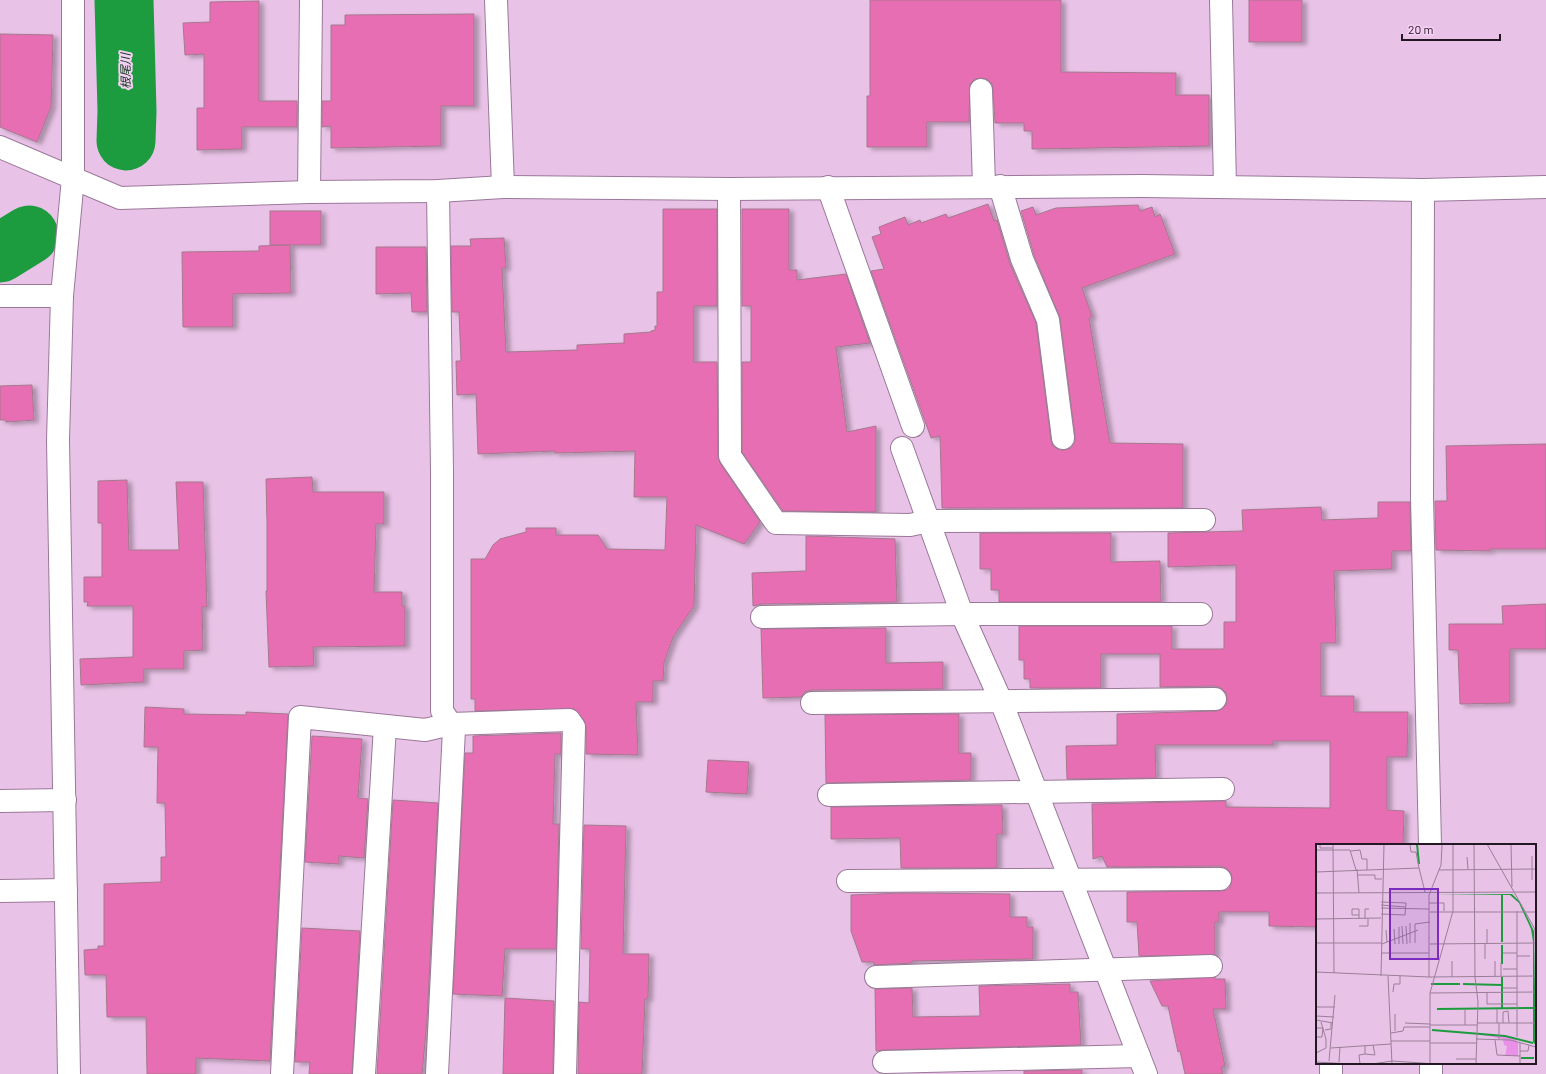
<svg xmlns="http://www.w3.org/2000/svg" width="1546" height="1074" viewBox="0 0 1546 1074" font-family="Barlow,'Noto Sans JP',sans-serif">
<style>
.water{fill:#1d9c3f;stroke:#1f7437}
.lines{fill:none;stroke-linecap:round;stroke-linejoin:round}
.river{stroke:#1d9c3f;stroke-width:59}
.building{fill:#e86eb3;stroke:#a5788f;filter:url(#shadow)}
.minor-casing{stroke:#9a7899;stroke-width:24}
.minor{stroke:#fff;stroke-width:22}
.labels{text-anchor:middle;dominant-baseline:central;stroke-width:4;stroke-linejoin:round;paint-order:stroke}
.water-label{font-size:12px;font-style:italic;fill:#063612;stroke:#f6d0f5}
.inset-river{fill:none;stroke:#1d9c3f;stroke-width:2}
.inset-road{fill:none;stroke:#9a7e99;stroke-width:1}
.view{fill:#7b2cbf;fill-opacity:0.15;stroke:#7b2cbf;stroke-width:2}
.inset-edge{fill:none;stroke:#241724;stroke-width:2}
</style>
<defs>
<filter id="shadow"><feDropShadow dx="4.5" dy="2.5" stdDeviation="2" flood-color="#0004"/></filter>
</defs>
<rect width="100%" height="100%" fill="#e9c3e7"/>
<path class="water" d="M108 0H143L149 118 113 122Z"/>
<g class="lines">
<g class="river">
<path d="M124 0 127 111 126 141"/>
<path d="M0 253 29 235"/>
</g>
</g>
<g class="building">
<path d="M870 0H1061V72L1176 73V95H1209V146L1032 149V131H1024V123H995L993 89 992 84 987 79 981 78 975 79 970 84 969 122H927V147H867V96H870Z"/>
<rect x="1249" y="0" width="53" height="42"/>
<path d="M259 1V101H297V127H242V149L197 150V108H204V54L185 55 183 23 210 22V2Z"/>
<path d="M474 14V106H441V146L331 148V126L322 127V101H331V25H345V15Z"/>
<path d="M0 34 53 35 51 107 37 142 0 127Z"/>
<path d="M988 204 994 221 997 220 1010 264 1036 323 1051 440 1053 446 1059 450H1064L1071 448 1075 442V436L1060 318 1034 255 1021 211 1033 207 1036 215 1056 208 1138 205 1140 211 1152 207 1155 217 1160 214 1175 254 1082 288 1092 316 1089 318 1110 443 1183 444V508H942L940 436 931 438 871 271 884 269 872 237 881 234 879 227 905 217 908 225 920 220 921 223 946 214 948 218Z"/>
<path d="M663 209H717V306H694V362H717L718 456 720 463 760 522 744 544 696 525 694 606 673 637 664 663 663 681H653V702H636L638 755 586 754V727L584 720 574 709 475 711V699H471V559H485L493 545 500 539 526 532V528H556V535H598L607 549 665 550 667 497H634L635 451 555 453V451L478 454 476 394 457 395 456 361H461L459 312H452L451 246H471L470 239 504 238 506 268H502L506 352 577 350V345L624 343V334L651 332V331L655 330V326H657V292H663Z"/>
<path d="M742 209H789V270H797V280L846 274 870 343 836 347 847 432 876 426V512L783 511 742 452V362H751V306H742Z"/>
<rect x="270" y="211" width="51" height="34"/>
<path d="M290 245 291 293 233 294V327H183L182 252 259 251V246Z"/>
<path d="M376 247H426L427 312H412L411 293 376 294Z"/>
<path d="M32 385 34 420 6 422V420H0V386Z"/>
<path d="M1546 444V549H1490V551L1436 550 1435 501H1447L1446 446Z"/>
<path d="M312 477 313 492H384V524H376L374 592H402V606H405V646L313 647 314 666 269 667 266 591H267V522L266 479Z"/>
<path d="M127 480 129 550H179L176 482H203L207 607H202L203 650 184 651V669H144V682L81 685 80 659 133 657V606H87L88 602H84V577H102V523H98V481Z"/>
<path d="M1378 502H1410L1411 551H1392V569L1334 571 1336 643H1321V696H1354V712H1408L1407 757H1387V810L1404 811 1403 845H1317V927L1269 926V912H1219V922H1215V955L1139 956 1137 922H1127V892L1220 891 1227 890 1231 885 1232 879 1231 873 1226 868 1220 866 1107 867 1102 856 1093 859 1092 804 1226 801V807L1330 808V741H1273V745H1155L1156 778 1067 779 1066 746 1117 745V714L1216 711 1221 710 1226 705 1227 699 1226 693 1221 688 1215 686 1160 687V654H1101V688H1030V679H1024V660H1019V626H1172V649H1224V622H1236V565L1168 567V533L1243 531 1242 510 1321 507 1322 520 1378 518Z"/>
<path d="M980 533H1111V562L1160 561 1161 602H999V590H991V569H980Z"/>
<path d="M806 536 895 539 897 602 762 604 753 606 752 573 806 571Z"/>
<path d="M1546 604V649H1510V703L1460 704 1458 650H1449V624H1503L1502 606Z"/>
<path d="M886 628V663L943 662V689L812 690 805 692 801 697 763 698 761 629Z"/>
<path d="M145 707 184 709V714L246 715V712L288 714 270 1061 196 1058V1074H147L146 1017H107L106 975H85L84 950 98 949V946H104V884L161 882V857H166L165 803H157L158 747H144Z"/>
<path d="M959 714V753H971V780L826 783 825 715Z"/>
<path d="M561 733V754H555L553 824H559L556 949H505L502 996 453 994 465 753H473V736Z"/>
<path d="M312 736 362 739 358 798 368 799 364 858 339 856V864L305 862Z"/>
<path d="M708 760 749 762 747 794 706 792Z"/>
<path d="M393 800 438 803 427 1020 422 1074H377Z"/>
<path d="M1002 805 1003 834H997V868H901L900 838 831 839V807Z"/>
<path d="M584 825 626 826 623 954H649L648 999H645L642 1074H578L579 1002 589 1003 590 949H581Z"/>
<path d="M902 893 1010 894V917H1027V927H1033V959L912 961V963L874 965V962H862L851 931V895Z"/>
<path d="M302 928 360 931 352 1074H309L310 1062H295Z"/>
<path d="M1215 977V979H1225L1226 1009H1213L1225 1066 1221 1067 1223 1074H1185L1180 1051 1178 1052 1168 1006H1162L1150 981Z"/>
<path d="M1070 984V992H1078L1081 1045 884 1050 876 1051 875 989 912 988 913 1017 980 1016 979 986Z"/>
<path d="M505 998 554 1001 553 1074H503Z"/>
<path d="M1082 1070V1074H1024V1071Z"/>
</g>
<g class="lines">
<g class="minor-casing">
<g id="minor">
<path d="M496 0 503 187"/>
<path d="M1221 0 1225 186"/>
<path d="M981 90 984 186"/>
<path d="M0 147 120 198 309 192 438 191 503 187 729 189 1142 186 1423 190 1546 187"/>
<path d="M1000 186 1022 259 1048 320 1063 438"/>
<path d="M828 187 913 426"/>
<path d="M729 189 730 456 776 523 910 525 929 521 1204 520"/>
<path d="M1423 190 1422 497 1430 845"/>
<path d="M309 192 311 0"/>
<path d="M0 296H62"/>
<path d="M902 448 962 614 1001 701 1146 1074"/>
<path d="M762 617 962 614H1201"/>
<path d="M812 703 1215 699"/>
<path d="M829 795 1223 789"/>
<path d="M0 801 65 800"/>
<path d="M848 881 1220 879"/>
<path d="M0 891 66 890"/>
<path d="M876 977 1211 966"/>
<path d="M884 1062 1139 1056"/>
<path d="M1331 1063V1074"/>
<path d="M69 1074 58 440 62 296 73 178V0"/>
<path d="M282 1074 300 717 425 730 451 724 569 720 574 727 565 1074"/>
<path d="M364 1074 385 726"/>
<path d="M437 1074 454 729 442 711V470L438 191"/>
<path d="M1431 1074V1063"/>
</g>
</g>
<use href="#minor" class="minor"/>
</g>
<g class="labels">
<g class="water-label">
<text transform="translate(125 71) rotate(-91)">根尾川</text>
</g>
</g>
<g transform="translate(1316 844)">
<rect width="220" height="220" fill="#e9c3e7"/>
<path d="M161 190 198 193 202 199V212H189L191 202 188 201 187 195Z" fill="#e990e9"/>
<path d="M117 50H196L204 58 218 87 220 202 217 198V98L215 85 203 59 194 51Z" fill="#1d9c3f"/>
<path class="inset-river" d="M101 0 103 20M186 51V98M186 101V120M186 133V164M115 140H144M147 140 186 141M121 165 217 164M116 186 189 192 217 199M205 214H218"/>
<path class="inset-road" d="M4 0V4H17M17 0 18 129M92 0H138M158 0 159 133 162 158 160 220M171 0 220 87M195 0 196 43M126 1 125 21 113 51V133L220 132M0 6H34L40 26M35 7 44 6 46 15H51V26M216 12V36M151 13 152 25M103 24 109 48M41 25 43 49M123 26 220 25M0 28 103 24 100 8H95L94 1M42 31H59V35H66M0 49 219 48M113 59H128V67M65 61 89 63M65 64 113 65M201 67V193M114 68H220M65 70 89 71 90 59 65 58M43 71H36V65H43V75M0 75 65 74M49 75V65H53M94 79V99M43 82H52V75M86 82 87 100M90 82 91 100M83 83V100M78 85 79 100M171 85V100M219 85 220 127M70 86 71 98M0 99H66M99 99V80L114 78M66 100 102 86M114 100 220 99M66 109H113M187 109H201M201 112H214M169 115V100M136 117V133M179 117V132M185 119V133M187 125H201M0 128 113 133M65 132 68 0M72 132 76 220M187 144H201M77 148 78 140H84V132M171 148V160H201M114 149 220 148M0 163H19M181 165V179M149 166V181M0 172 18 173M0 176 17 179M89 179 114 180M161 179H220M187 179V168L192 167 193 179M114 181H161M0 184H7L6 193H0M9 186 15 185V179M79 187V170M75 189 87 187 88 183H114M160 195 194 196 220 203M183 195V179M179 196 181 211 204 212M75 197H114M204 198V220M114 199H160M15 204 75 200M204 207H212L213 201M0 209 10 204V195L5 178M49 210 59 211 57 201M140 215H160M13 217 19 151M0 218 35 220M23 218 24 203M114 219V149L137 67V0M44 220 43 211 49 210V201M56 220 76 217 120 220"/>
<path class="view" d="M74 45H122V115H74Z"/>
<rect width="220" height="220" class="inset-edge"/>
</g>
<path d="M1402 34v6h98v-6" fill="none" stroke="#241724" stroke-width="2"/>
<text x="1408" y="34" font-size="12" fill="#241724" stroke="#f6d0f5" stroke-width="3" paint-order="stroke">20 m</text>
</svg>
